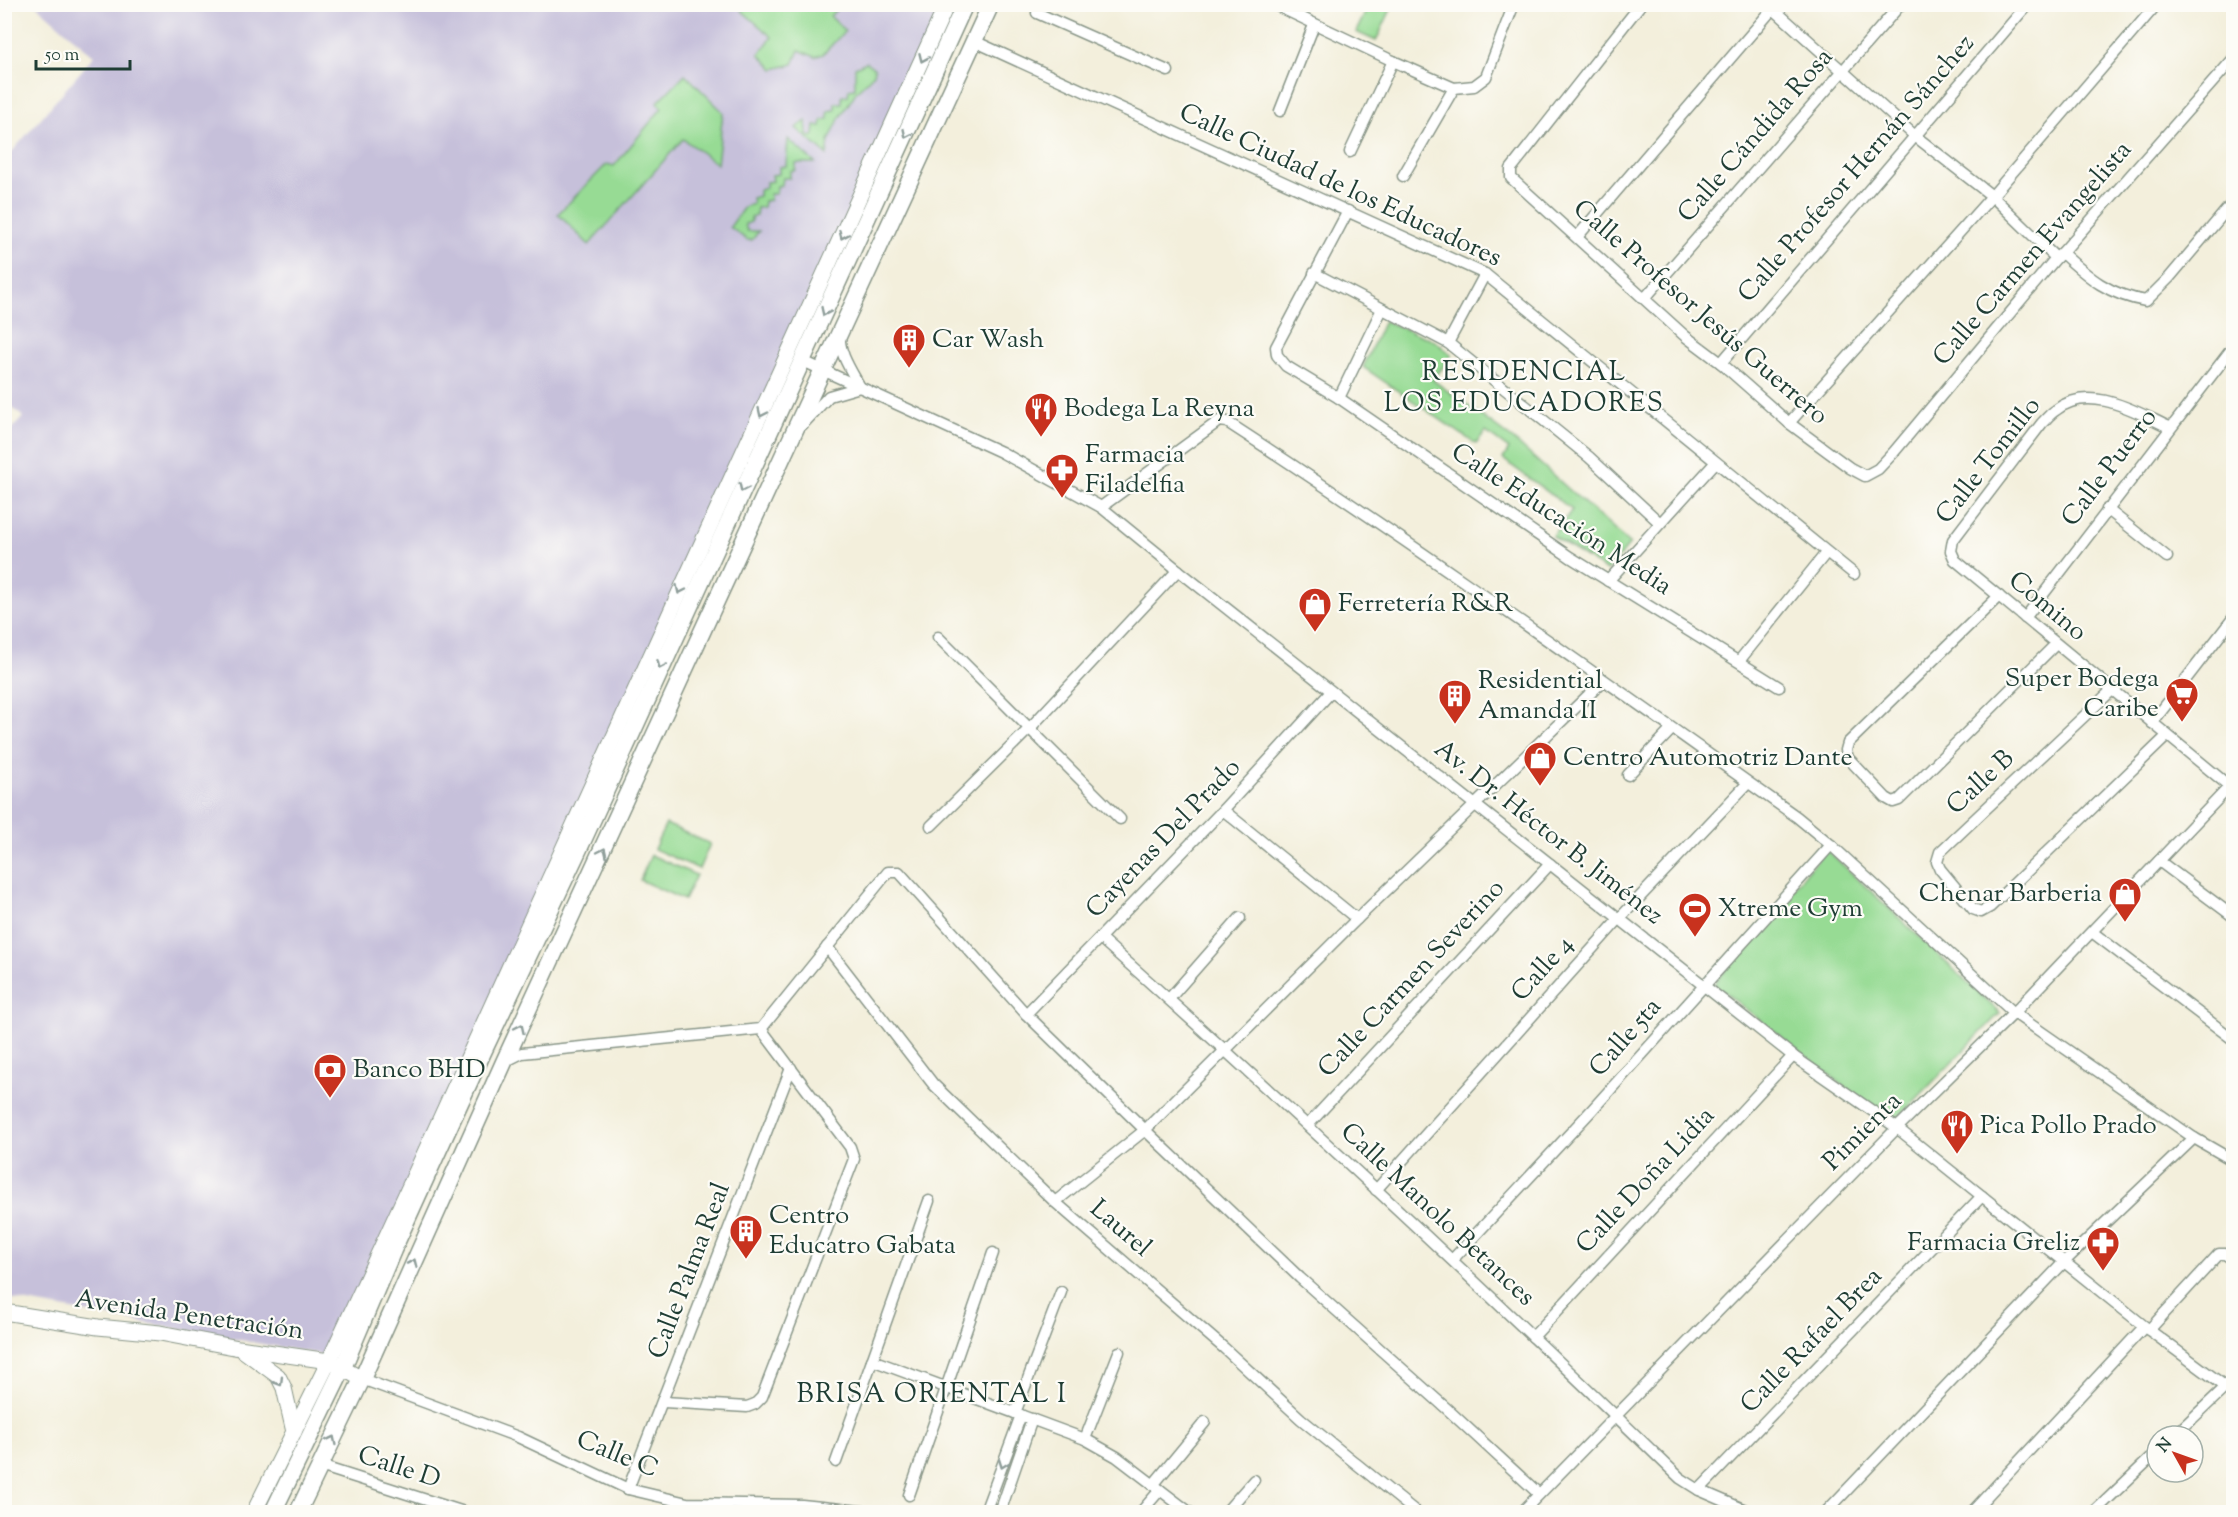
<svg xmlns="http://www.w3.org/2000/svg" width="2238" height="1517" viewBox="0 0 2238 1517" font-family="'Sorts Mill Goudy',serif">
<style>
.industrial{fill:#c6c0da}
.green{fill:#97db94;stroke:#5b8c64;stroke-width:1.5}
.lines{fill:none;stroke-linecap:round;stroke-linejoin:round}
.street-casing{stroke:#899688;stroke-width:13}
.secondary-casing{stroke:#899688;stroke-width:17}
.primary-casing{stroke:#899688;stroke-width:19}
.street{stroke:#fff;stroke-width:10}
.secondary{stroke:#fff;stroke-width:15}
.primary{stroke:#fff;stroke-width:16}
.oneway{stroke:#8f9e9a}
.labels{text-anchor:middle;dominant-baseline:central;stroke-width:4.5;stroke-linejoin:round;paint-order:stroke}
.street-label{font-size:26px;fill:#1f3d34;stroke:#fdfcf7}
.poi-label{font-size:26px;fill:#1f3d34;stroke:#fdfcf7;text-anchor:start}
.neighbourhood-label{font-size:27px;letter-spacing:1.5px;fill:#1f3d34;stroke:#fdfcf7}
</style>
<rect width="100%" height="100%" fill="#fdfcf7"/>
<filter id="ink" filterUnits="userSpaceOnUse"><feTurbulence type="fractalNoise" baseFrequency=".0167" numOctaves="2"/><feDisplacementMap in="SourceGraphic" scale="12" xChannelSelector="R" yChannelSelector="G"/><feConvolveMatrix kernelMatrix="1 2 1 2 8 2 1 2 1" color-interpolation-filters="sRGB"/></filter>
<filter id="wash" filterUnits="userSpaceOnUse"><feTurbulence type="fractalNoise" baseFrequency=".008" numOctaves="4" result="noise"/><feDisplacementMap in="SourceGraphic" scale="24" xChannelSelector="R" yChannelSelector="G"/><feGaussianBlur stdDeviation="1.35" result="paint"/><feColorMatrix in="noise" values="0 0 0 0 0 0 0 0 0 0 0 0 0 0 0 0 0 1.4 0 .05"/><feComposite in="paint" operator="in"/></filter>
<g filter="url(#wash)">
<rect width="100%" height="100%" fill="#f3efdc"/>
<path class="industrial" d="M36 5H960L341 1358 5 1298 4 438 23 417 5 401V160L94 56Z"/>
<g class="green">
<path d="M749 4 834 5 838 8 830 16 845 31 823 54 815 57 799 50 793 64 774 69 759 54 772 37 741 10Z"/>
<path d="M1369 5H1393L1376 41 1356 32Z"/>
<path d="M866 62 875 69 874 74 856 92 839 119 829 141 827 155 796 128 806 121 807 135 811 137 814 135 815 126H821L822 120 828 119V111L835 110V103H842V96H848L849 89 855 88V67Z"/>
<path d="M685 74 723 112 717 164 683 139 589 245 558 214 607 164 614 166 662 108 657 103Z"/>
<path d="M788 139 815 163H796L795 170 790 171V178H783L782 185 777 186 776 194H770V200L764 201 763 207 757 208 756 215 751 217V222L745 224 747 231H759L752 240H747L730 227 744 207 753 204 752 198 759 196V190L766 188V182L773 181 772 175 779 174V167L786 166Z"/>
<path d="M1384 321 1433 340 1452 355 1433 380 1515 441 1630 544 1607 571 1552 536 1572 510 1503 459 1509 449 1486 432 1476 444 1363 367Z"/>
<path d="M666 824 710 844 699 869 654 849Z"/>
<path d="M1826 849 2000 1013 1892 1124 1714 984Z"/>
<path d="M651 855 696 875 684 900 640 880Z"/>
</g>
</g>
<g filter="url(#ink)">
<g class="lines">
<g class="street-casing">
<g id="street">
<path d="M1041 4 1037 13 1168 71"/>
<path d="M1273 4 1393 61 1454 88 1474 86 1486 77 1514 4"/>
<path d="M1641 4 1511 169V178L1685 336 1721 363 1789 423 1850 468 1865 476 1878 469 1894 452 2056 258 2062 253 2234 58"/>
<path d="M1768 4 1915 136 1992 196 2056 258"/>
<path d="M974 41 1485 274 1854 574"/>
<path d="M1280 111 1314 25"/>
<path d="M1350 152 1393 61"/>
<path d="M1403 176 1454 88"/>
<path d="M1348 211 1276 347 1277 355 1286 366 1339 398 1570 557 1779 687"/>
<path d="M1577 237 1776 5"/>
<path d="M2062 253C2089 278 2109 295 2146 301L2169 278 2234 201"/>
<path d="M1314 273 1448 343 1589 457 1659 522"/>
<path d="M1645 298 1901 4"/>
<path d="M1448 343 1485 274"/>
<path d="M803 361 1001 452 1101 507 1178 570 1793 1056 1897 1128 2149 1330 2234 1393"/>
<path d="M1721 363 2028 4"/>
<path d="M1339 398 1382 309"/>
<path d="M1789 423 1992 196 2157 4"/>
<path d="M802 425 829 396 860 387C852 372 838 352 840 335"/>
<path d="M2169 427C2136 412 2090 383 2056 410 2051 413 2047 418 2042 423L1953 540 1951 551 1955 560 2234 790"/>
<path d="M1101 507 1219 421 1227 422C1421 548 1608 683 1797 817L1831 845 2014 1013 2194 1138 2234 1161"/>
<path d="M2107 509 2167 557"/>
<path d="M1608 581 1715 463"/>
<path d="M1999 596 1848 743 1846 750 1848 758 1886 798 1893 802 1899 800 2056 644"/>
<path d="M2025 618 2234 346"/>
<path d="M938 637 1120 819"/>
<path d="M1739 661 1826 553"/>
<path d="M2112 690 1940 852 1937 862 1940 869 1973 909 1981 912 1990 907 2167 736"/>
<path d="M2152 723 2234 617"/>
<path d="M1628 775 1672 729"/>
<path d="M1223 810 1357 919"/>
<path d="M931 826 1029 729 1178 570"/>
<path d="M2159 861 2234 917"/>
<path d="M2092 932 2234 1040"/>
<path d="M1100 938C1298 1114 1490 1294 1680 1478L1699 1490 1750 1512"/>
<path d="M827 947 933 1084 1055 1202 1224 1348 1301 1419 1416 1512"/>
<path d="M1169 999 1240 918"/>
<path d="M1026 1014 1223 810 1331 692"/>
<path d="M504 1062 522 1053 761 1029 888 872H899L1026 1014 1145 1130 1300 1278 1446 1408 1539 1494"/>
<path d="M1308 1125 1550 864"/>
<path d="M1376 1190 1619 919 1748 783"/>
<path d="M1055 1202 1145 1130 1357 919 1603 681"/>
<path d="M1453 1259 1591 1111 1831 845"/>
<path d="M2149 1330 2219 1254H2225L2234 1260"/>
<path d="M1533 1337 1793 1056"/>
<path d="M872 1360 1085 1439 1117 1457 1189 1512"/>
<path d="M362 1379 518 1437 628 1489 687 1503 802 1505 870 1512"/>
<path d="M664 1402 747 1407 755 1404 762 1397 854 1159 850 1147 761 1029"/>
<path d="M1015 1413 1061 1292"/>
<path d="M2174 1436 2234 1379"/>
<path d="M1085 1439 1119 1352"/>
<path d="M836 1462 929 1201"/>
<path d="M320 1466 464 1512"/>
<path d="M1153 1485 1205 1422"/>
<path d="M628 1489 791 1068"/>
<path d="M1699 1490 1982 1196"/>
<path d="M909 1495 993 1253"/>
<path d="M985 1512 1021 1415"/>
<path d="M1000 1512 1032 1419"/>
<path d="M1141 1512 1160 1490"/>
<path d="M1226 1512 1254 1480"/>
<path d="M1522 1512 1897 1128 2014 1013 2234 782"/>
<path d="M1826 1512 2065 1261 2194 1138"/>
<path d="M1972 1512 2144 1327"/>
<path d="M2094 1512 2157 1452"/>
</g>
</g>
<g class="secondary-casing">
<g id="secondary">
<path d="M4 1312 98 1327 160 1333 239 1348 329 1361 362 1379"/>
<path d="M244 1351 278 1376 284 1388 294 1432"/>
<path d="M254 1512 329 1361 412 1181 947 4"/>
</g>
</g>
<g class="primary-casing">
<g id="primary">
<path d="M273 1512 342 1370 393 1250 483 1052 585 836 965 4"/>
<path d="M298 1512 362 1379 504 1062 991 4"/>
</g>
</g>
<use href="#street" class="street"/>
<use href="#secondary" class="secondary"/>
<use href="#primary" class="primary"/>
</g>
<defs><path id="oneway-chevron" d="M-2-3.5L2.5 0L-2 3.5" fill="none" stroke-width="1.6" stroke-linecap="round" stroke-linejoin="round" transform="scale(1.5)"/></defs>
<g class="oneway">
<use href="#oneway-chevron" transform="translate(923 58) rotate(114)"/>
<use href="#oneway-chevron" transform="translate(907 134) rotate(115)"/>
<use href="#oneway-chevron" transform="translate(843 235) rotate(114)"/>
<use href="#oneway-chevron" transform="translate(825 312) rotate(115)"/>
<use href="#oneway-chevron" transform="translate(762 413) rotate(115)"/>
<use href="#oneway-chevron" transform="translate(743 488) rotate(115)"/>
<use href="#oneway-chevron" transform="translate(680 590) rotate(115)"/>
<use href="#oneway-chevron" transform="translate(661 665) rotate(114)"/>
<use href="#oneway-chevron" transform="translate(603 852) rotate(-65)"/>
<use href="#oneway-chevron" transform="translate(520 1028) rotate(-65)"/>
<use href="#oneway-chevron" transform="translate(413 1263) rotate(-66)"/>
<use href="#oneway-chevron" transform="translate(279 1382) rotate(59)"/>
<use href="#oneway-chevron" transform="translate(332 1440) rotate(-64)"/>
<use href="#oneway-chevron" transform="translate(1003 1464) rotate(110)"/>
</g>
</g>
<defs>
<g id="building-pin" transform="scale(1.725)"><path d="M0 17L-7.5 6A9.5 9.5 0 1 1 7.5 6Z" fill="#c8321e" stroke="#fdfcf7"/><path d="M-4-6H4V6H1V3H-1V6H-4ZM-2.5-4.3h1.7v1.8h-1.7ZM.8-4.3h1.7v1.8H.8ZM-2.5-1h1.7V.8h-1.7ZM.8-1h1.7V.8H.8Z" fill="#fff"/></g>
<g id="restaurant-pin" transform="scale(1.725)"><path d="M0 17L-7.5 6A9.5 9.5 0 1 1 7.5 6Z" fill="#c8321e" stroke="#fdfcf7"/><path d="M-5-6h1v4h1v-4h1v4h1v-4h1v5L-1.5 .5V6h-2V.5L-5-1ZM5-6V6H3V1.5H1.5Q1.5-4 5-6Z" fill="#fff"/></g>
<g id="pharmacy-pin" transform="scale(1.725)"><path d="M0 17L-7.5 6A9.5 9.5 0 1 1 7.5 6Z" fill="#c8321e" stroke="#fdfcf7"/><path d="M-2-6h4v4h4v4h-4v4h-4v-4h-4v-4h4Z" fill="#fff"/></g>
<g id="shop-pin" transform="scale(1.725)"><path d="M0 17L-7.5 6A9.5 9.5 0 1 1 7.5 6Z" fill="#c8321e" stroke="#fdfcf7"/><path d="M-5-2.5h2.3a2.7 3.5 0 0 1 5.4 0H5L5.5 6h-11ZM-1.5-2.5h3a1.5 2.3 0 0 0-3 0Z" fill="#fff"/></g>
<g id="supermarket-pin" transform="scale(1.725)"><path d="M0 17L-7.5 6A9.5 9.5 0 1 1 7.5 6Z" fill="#c8321e" stroke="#fdfcf7"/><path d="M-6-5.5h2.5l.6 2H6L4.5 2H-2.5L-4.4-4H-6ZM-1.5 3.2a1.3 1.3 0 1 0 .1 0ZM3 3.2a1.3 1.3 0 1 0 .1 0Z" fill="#fff"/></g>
<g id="stadium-pin" transform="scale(1.725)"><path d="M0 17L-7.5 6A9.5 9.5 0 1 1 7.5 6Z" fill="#c8321e" stroke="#fdfcf7"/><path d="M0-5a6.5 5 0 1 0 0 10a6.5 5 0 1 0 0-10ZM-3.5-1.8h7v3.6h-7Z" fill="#fff"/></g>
<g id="bank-pin" transform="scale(1.725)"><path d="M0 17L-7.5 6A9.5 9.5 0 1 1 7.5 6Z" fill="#c8321e" stroke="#fdfcf7"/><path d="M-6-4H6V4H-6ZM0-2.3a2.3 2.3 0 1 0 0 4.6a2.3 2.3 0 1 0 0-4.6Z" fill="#fff"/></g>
</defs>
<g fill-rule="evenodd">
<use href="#building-pin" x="909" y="340"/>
<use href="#restaurant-pin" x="1041" y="409"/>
<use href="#pharmacy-pin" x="1062" y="470"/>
<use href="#shop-pin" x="1315" y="604"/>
<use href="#supermarket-pin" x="2182" y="694"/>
<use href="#building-pin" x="1455" y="696"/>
<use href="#shop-pin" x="1540" y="758"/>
<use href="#shop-pin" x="2125" y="894"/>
<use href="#stadium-pin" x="1695" y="909"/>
<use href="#bank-pin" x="330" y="1070"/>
<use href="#restaurant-pin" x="1957" y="1126"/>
<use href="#building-pin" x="746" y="1231"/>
<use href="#pharmacy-pin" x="2103" y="1243"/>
</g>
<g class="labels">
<g class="street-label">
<text transform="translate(1756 136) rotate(-49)">Calle Cándida Rosa</text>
<text transform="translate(1857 169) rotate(-49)">Calle Profesor Hernán Sánchez</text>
<text transform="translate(1340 186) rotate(25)">Calle Ciudad de los Educadores</text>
<text transform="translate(2033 254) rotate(-49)">Calle Carmen Evangelista</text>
<text transform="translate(1700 313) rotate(41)">Calle Profesor Jesús Guerrero</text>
<text transform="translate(1989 461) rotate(-52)">Calle Tomillo</text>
<text transform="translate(2110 468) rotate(-53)">Calle Puerro</text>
<text transform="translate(1561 520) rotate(33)">Calle Educación Media</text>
<text transform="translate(2047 607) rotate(40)">Comino</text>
<text transform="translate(1981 783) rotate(-43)">Calle B</text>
<text transform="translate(1548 833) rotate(38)">Av. Dr. Héctor B. Jiménez</text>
<text transform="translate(1164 839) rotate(-46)">Cayenas Del Prado</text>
<text transform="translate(1543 969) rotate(-48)">Calle 4</text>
<text transform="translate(1412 979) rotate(-47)">Calle Carmen Severino</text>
<text transform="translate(1626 1038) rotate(-49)">Calle 5ta</text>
<text transform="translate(1863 1132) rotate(-45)">Pimienta</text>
<text transform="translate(1646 1181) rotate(-47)">Calle Doña Lidia</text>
<text transform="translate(1437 1215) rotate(43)">Calle Manolo Betances</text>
<text transform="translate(1120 1229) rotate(41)">Laurel</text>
<text transform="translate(690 1271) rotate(-69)">Calle Palma Real</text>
<text transform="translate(189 1316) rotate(8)">Avenida Penetración</text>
<text transform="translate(1812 1341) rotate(-46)">Calle Rafael Brea</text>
<text transform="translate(617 1455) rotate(22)">Calle C</text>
<text transform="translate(399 1468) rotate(18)">Calle D</text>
</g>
<g class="poi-label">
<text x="932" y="340">Car Wash</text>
<text x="1064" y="409">Bodega La Reyna</text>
<text x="1085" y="455">Farmacia<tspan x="1085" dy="30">Filadelfia</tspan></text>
<text x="1338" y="604">Ferretería R&amp;R</text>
<text x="2159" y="679" text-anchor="end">Super Bodega<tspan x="2159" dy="30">Caribe</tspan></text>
<text x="1478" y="681">Residential<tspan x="1478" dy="30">Amanda II</tspan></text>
<text x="1563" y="758">Centro Automotriz Dante</text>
<text x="2102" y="894" text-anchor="end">Chenar Barberia</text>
<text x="1718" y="909">Xtreme Gym</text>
<text x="353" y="1070">Banco BHD</text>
<text x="1980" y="1126">Pica Pollo Prado</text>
<text x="769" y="1216">Centro<tspan x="769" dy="30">Educatro Gabata</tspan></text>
<text x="2080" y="1243" text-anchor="end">Farmacia Greliz</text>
</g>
<g class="neighbourhood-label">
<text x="1524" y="373">RESIDENCIAL<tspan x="1524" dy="31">LOS EDUCADORES</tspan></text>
<text x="932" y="1395">BRISA ORIENTAL I</text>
</g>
</g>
<rect width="2238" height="1517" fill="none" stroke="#fdfcf7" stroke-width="24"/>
<g transform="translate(2175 1454) rotate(310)"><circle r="28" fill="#fdfcf7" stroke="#a4b0a9" stroke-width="1.5"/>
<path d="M0-4.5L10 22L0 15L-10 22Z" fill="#c8321e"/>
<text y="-9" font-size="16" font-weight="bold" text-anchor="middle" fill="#1f3d34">N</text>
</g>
<path d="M36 60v9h94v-9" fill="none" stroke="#1f3d34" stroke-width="3"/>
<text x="45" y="60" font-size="18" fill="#1f3d34" stroke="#fdfcf7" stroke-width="4.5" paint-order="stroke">50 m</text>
</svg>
